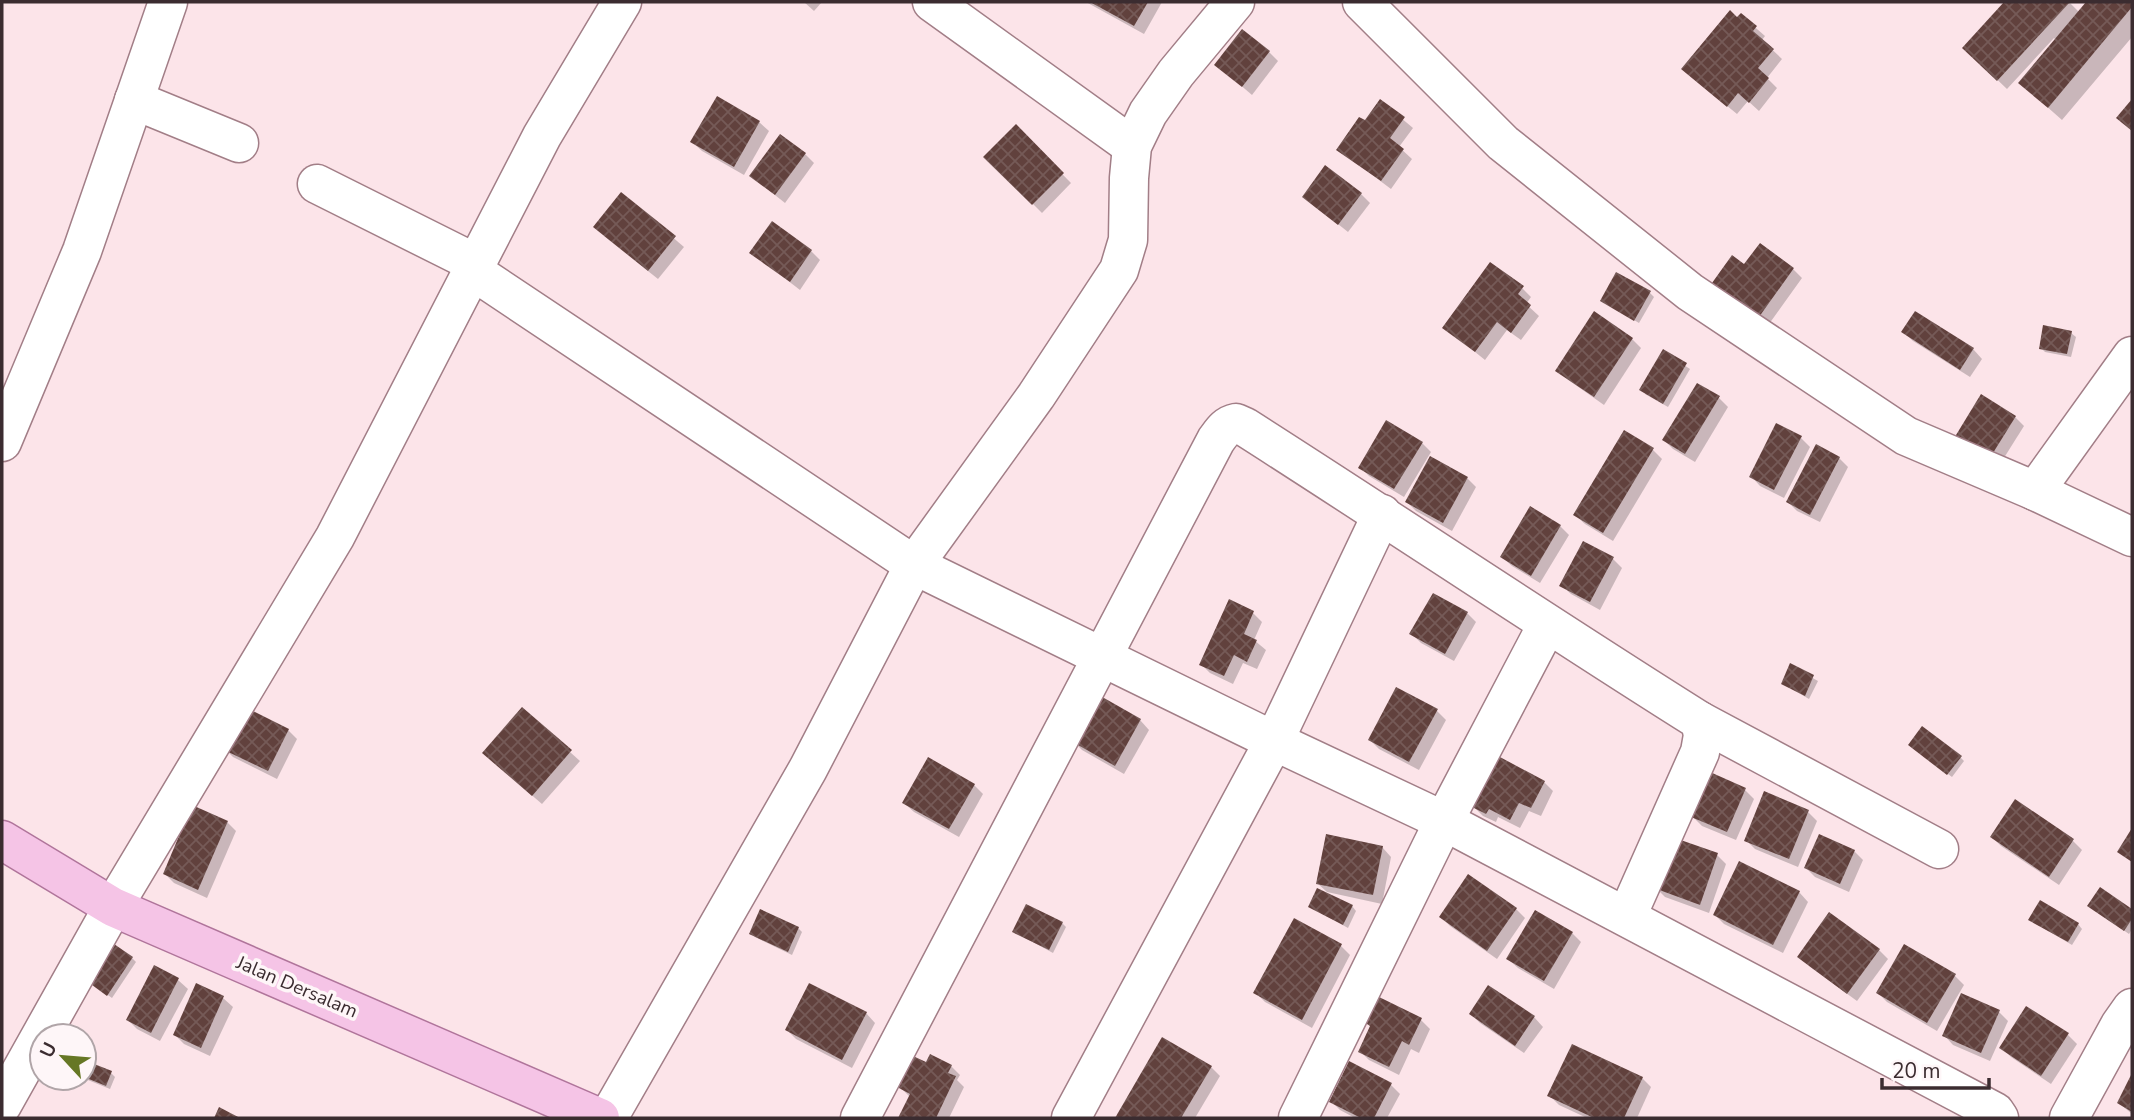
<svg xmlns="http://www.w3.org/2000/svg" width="2134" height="1120" viewBox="0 0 2134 1120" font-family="'Nunito Sans',sans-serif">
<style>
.shadow{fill:#0003}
.building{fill:url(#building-cross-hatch)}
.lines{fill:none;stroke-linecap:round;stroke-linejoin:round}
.street-casing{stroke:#a27e87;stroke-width:41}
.primary-casing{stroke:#b0759b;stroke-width:41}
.street{stroke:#fff;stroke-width:38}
.primary{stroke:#f5c4e6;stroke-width:38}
.labels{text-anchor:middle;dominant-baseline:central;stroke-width:7;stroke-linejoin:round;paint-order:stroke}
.street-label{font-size:19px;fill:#3b2c30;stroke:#fef6f8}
</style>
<defs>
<pattern id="building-cross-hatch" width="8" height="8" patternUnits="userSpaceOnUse" patternTransform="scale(1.75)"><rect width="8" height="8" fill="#61413d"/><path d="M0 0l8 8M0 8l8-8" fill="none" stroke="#755a57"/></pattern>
</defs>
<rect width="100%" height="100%" fill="#fce4e9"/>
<g class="shadow">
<path d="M804 2H822L814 11Z"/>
<path d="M1086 2H1162L1144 34Z"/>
<path d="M2007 2H2069L2079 12 2088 2H2132V37L2062 120 2020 83 2056 40 2054 38 2007 89 1964 48Z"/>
<path d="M1741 15 1765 36 1762 40 1782 59 1767 78 1777 88 1759 111 1748 101 1737 114 1693 78Z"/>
<path d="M1269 52 1278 61 1252 95 1217 65Z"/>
<path d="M1381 101 1413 128 1399 147 1412 159 1391 189 1339 150 1366 123Z"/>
<path d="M759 122 769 131 744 175 702 151 692 142Z"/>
<path d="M1016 127 1071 183 1042 213 986 157Z"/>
<path d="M805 154 814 163 785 203 751 176Z"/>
<path d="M622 194 684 247 658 279 604 236Z"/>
<path d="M1361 194 1370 203 1348 232 1304 197Z"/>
<path d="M811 251 820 260 800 290 752 253Z"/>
<path d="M1745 266 1793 269 1802 278 1769 324 1766 322 1767 320 1722 288Z"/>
<path d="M1522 288 1531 297 1526 304 1539 316 1521 340 1507 330 1485 360 1444 327Z"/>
<path d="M1650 293 1654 297 1639 323 1602 301Z"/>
<path d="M1594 314 1632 339 1641 348 1604 405 1567 379 1557 370Z"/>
<path d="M1903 332 1973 349 1982 359 1970 377 1913 341Z"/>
<path d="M2071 333 2076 337 2071 357 2045 352 2041 348Z"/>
<path d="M1664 352 1690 369 1668 407 1645 394Z"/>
<path d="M1719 398 1728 407 1695 462 1673 449 1664 440Z"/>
<path d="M2015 417 2024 426 1997 469 1964 449Z"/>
<path d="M1625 433 1653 450 1662 459 1613 541 1585 524 1575 515Z"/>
<path d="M1801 438 1810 447 1784 498 1760 486 1751 476Z"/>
<path d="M1422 443 1431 452 1404 497 1369 476 1360 467Z"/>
<path d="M1839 458 1848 467 1820 522 1797 511 1788 502Z"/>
<path d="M1467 478 1476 487 1452 531 1416 511 1407 502Z"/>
<path d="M1560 526 1569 535 1540 583 1512 566 1502 557Z"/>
<path d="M1584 543 1613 559 1622 568 1600 610 1571 594 1561 585Z"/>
<path d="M1253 613 1262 622 1254 640 1266 650 1257 669 1243 663 1233 684 1210 673 1201 664Z"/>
<path d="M1467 613 1476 622 1454 661 1421 643 1412 634Z"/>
<path d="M1791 666 1818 681 1809 699 1783 684Z"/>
<path d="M522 709 580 761 542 804 493 762Z"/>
<path d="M1437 711 1446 720 1419 770 1379 749 1370 740Z"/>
<path d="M1140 720 1149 730 1124 774 1082 750 1073 741Z"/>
<path d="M288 730 297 739 277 779 233 757 224 748Z"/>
<path d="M1914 749 1960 757 1964 761 1952 777Z"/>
<path d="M1544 782 1553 791 1541 816 1529 811 1520 828 1498 817 1496 822 1483 816 1474 807Z"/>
<path d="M974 785 983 794 959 837 914 812 904 803Z"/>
<path d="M1745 790 1754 799 1736 840 1702 826 1693 817Z"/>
<path d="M2015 802 2073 841 2082 850 2059 885 2001 846 1992 837Z"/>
<path d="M1808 812 1817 821 1798 867 1755 849 1746 840Z"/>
<path d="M227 822 236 831 207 898 174 883 165 874Z"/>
<path d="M1382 847 1391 857 1382 904 1327 892 1317 883Z"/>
<path d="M1854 851 1863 860 1849 892 1815 877 1806 868Z"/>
<path d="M1717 855 1726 864 1709 913 1665 897 1656 888Z"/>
<path d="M1469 877 1516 909 1525 918 1497 959 1450 926 1441 917Z"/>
<path d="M2100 890 2132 911V929L2129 934 2094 910Z"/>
<path d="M1799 892 1808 902 1783 953 1724 924 1715 915Z"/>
<path d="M1352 906 1356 911 1348 928 1310 907Z"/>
<path d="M2030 920 2078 924 2082 929 2072 945Z"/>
<path d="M1295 921 1341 946 1350 955 1312 1028 1265 1002 1256 993Z"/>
<path d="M1062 923 1066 927 1053 953 1014 932Z"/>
<path d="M798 928 802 932 792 955 755 937 751 933Z"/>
<path d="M1572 933 1581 942 1554 989 1518 968 1508 959Z"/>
<path d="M1879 950 1888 959 1857 1001 1809 966Z"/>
<path d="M132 958 136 962 112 998 95 986Z"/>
<path d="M155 968 178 980 188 989 160 1041 137 1029 128 1020Z"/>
<path d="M1955 976 1964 985 1937 1031 1887 1002 1878 993Z"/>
<path d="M197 986 223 998 233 1007 210 1056 184 1044 175 1035Z"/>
<path d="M1378 998 1421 1020 1430 1029 1419 1053 1411 1049 1399 1075 1369 1060 1360 1051 1371 1027 1366 1022Z"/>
<path d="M1999 1012 2008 1021 1990 1061 1953 1045 1944 1035Z"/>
<path d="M866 1013 875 1023 852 1068 796 1039 787 1030Z"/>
<path d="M1471 1014 1534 1017 1543 1027 1524 1053 1480 1023Z"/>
<path d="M2068 1035 2077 1044 2051 1084 2011 1057 2002 1048Z"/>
<path d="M1162 1039 1211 1067 1220 1076 1195 1118H1117Z"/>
<path d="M84 1062 111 1073 115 1077 110 1089 83 1078Z"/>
<path d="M927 1064 951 1066 960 1075 957 1080 964 1087 949 1118H900L910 1097 900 1087Z"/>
<path d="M2132 1077V1114L2119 1103Z"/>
<path d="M1642 1078 1651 1087 1637 1118H1587L1559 1105 1550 1096Z"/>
<path d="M1391 1085 1400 1094 1387 1118H1355L1340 1110 1331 1101Z"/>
</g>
<g class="building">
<path d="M1090 2H1148L1134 26Z"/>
<path d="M2004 2H2070L1997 81 1962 48Z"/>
<path d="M2086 2H2132V7L2048 108 2018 83Z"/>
<path d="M1730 10 1737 17 1741 13 1757 26 1753 31 1774 49 1758 68 1769 78 1749 103 1738 93 1727 107 1681 69Z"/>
<path d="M1242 29 1270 51 1242 87 1214 65Z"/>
<path d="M717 96 760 121 734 167 690 142Z"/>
<path d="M1380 99 1405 117 1390 138 1404 149 1381 181 1336 150 1359 117 1365 120Z"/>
<path d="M2132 99V131L2116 118Z"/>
<path d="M1016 124 1064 173 1032 205 983 157Z"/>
<path d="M780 134 806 153 775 195 749 176Z"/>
<path d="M1325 165 1362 193 1338 225 1302 197Z"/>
<path d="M621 192 676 236 648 271 593 227Z"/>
<path d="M772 221 812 250 790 282 749 253Z"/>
<path d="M1760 243 1794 268 1759 317 1712 283 1732 255 1744 264Z"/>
<path d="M1490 262 1524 286 1518 294 1531 305 1511 333 1497 322 1475 352 1442 328Z"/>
<path d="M1616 272 1651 291 1634 321 1600 301Z"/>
<path d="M1594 311 1633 338 1594 397 1555 371Z"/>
<path d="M1915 311 1974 348 1960 370 1901 332Z"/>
<path d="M2043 325 2072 331 2067 354 2039 349Z"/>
<path d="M1663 349 1687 363 1663 404 1639 390Z"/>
<path d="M1697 383 1720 396 1685 454 1662 440Z"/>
<path d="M1981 394 2016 416 1988 461 1953 440Z"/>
<path d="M1386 420 1423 442 1394 489 1358 468Z"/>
<path d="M1776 423 1802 436 1774 490 1749 477Z"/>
<path d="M1624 430 1654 448 1603 533 1573 515Z"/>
<path d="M1816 444 1840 457 1810 515 1786 502Z"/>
<path d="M1430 456 1468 477 1443 523 1405 502Z"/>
<path d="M1530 506 1561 525 1531 576 1500 557Z"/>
<path d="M1583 541 1614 557 1590 602 1559 586Z"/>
<path d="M1433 593 1468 612 1445 654 1409 634Z"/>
<path d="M1229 599 1254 611 1244 634 1257 640 1247 662 1234 655 1224 676 1199 665Z"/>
<path d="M1790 663 1814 675 1805 696 1781 684Z"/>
<path d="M1396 687 1438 709 1409 762 1368 740Z"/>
<path d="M1097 694 1141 719 1115 766 1071 741Z"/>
<path d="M243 706 289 729 268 771 222 749Z"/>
<path d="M522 707 572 750 532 796 482 753Z"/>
<path d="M1922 726 1962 756 1947 775 1908 745Z"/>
<path d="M1498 756 1545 781 1531 808 1519 803 1510 820 1489 809 1486 814 1472 807Z"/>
<path d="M928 757 975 784 949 829 902 803Z"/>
<path d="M1710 772 1746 788 1727 832 1691 817Z"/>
<path d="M1764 791 1809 810 1789 859 1744 841Z"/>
<path d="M2015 799 2074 839 2049 877 1990 837Z"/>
<path d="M192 805 228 821 198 890 163 874Z"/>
<path d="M2132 828V862L2117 852Z"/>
<path d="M1326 834 1383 846 1373 895 1316 884Z"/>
<path d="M1819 834 1855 850 1840 884 1804 868Z"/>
<path d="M1672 837 1718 853 1700 905 1654 888Z"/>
<path d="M1739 861 1800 891 1773 945 1713 915Z"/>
<path d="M1468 874 1517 908 1487 951 1439 917Z"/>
<path d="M2100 887 2132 909V919L2124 931 2087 906Z"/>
<path d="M1317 888 1353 905 1343 925 1308 907Z"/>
<path d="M2040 900 2079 923 2068 942 2028 920Z"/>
<path d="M1026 904 1063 922 1049 950 1012 932Z"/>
<path d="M760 909 799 927 788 952 749 934Z"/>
<path d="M1535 910 1573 932 1544 981 1506 959Z"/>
<path d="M1829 912 1880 949 1847 994 1797 957Z"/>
<path d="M1294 918 1342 944 1302 1020 1253 993Z"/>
<path d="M114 944 133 957 107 996 88 982Z"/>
<path d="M1904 944 1956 974 1927 1023 1876 993Z"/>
<path d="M154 965 179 978 151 1033 126 1020Z"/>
<path d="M196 983 224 996 201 1048 173 1035Z"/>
<path d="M809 983 867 1012 842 1060 785 1030Z"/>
<path d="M1488 985 1535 1016 1515 1046 1469 1014Z"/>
<path d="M1961 993 2000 1010 1981 1053 1942 1036Z"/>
<path d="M1377 996 1422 1018 1409 1045 1402 1041 1389 1067 1358 1052 1370 1026 1364 1022Z"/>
<path d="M2026 1006 2069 1033 2041 1076 1999 1048Z"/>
<path d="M1162 1037 1212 1066 1181 1118H1115Z"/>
<path d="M1572 1044 1643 1077 1624 1118H1594L1547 1096Z"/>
<path d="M930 1054 952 1065 948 1073 956 1076 936 1118H898L910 1094 897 1087 913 1056 926 1062Z"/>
<path d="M84 1060 112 1071 106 1086 84 1077Z"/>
<path d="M1349 1061 1392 1083 1374 1118H1361L1329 1102Z"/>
<path d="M2132 1073V1112L2117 1103Z"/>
<path d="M219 1107 240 1118H214Z"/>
</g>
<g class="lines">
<g class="street-casing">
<g id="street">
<path d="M932 2 1132 146"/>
<path d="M1362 2 1503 143 1690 292 1906 436 2035 491 2132 537"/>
<path d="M134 100 239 143"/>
<path d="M317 184 477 264"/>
<path d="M473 271 914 565 1274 741 1444 821 1995 1112 1999 1118"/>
<path d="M2 442 82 251 168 2"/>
<path d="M2035 491 2132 356"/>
<path d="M1700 721 1939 849"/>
<path d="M2 1105 113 907 335 537 542 136 622 2"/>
<path d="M608 1118 808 769 914 565 1036 396 1119 270 1128 240 1129 178 1132 146 1148 113 1176 73 1235 2"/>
<path d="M860 1118 1216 440C1222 432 1226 425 1236 423L1245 427C1397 524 1547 625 1700 721L1703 735 1700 752 1627 916"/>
<path d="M1071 1118 1274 741 1382 514"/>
<path d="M1298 1118 1444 821 1547 625"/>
<path d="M2069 1118 2120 1025 2132 1008"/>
</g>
</g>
<g class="primary-casing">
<path id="primary" d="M2 840 113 907 600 1118"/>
</g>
<use href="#street" class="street"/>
<use href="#primary" class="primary"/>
</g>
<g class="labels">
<g class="street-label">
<text transform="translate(297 987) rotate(23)">Jalan Dersalam</text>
</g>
</g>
<rect width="2134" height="1120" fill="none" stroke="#3b2c30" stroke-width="7"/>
<g transform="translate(63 1057) rotate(296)"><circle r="33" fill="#fef6f8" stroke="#b0a5a8" stroke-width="2"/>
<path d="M0-5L12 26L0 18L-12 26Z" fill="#667725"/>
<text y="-10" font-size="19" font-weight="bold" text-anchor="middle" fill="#3b2c30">U</text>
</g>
<path d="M1882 1078v10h107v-10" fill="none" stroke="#3b2c30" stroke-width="3.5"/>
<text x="1892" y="1078" font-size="21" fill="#3b2c30" stroke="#fef6f8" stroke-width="5" paint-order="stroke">20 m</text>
</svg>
